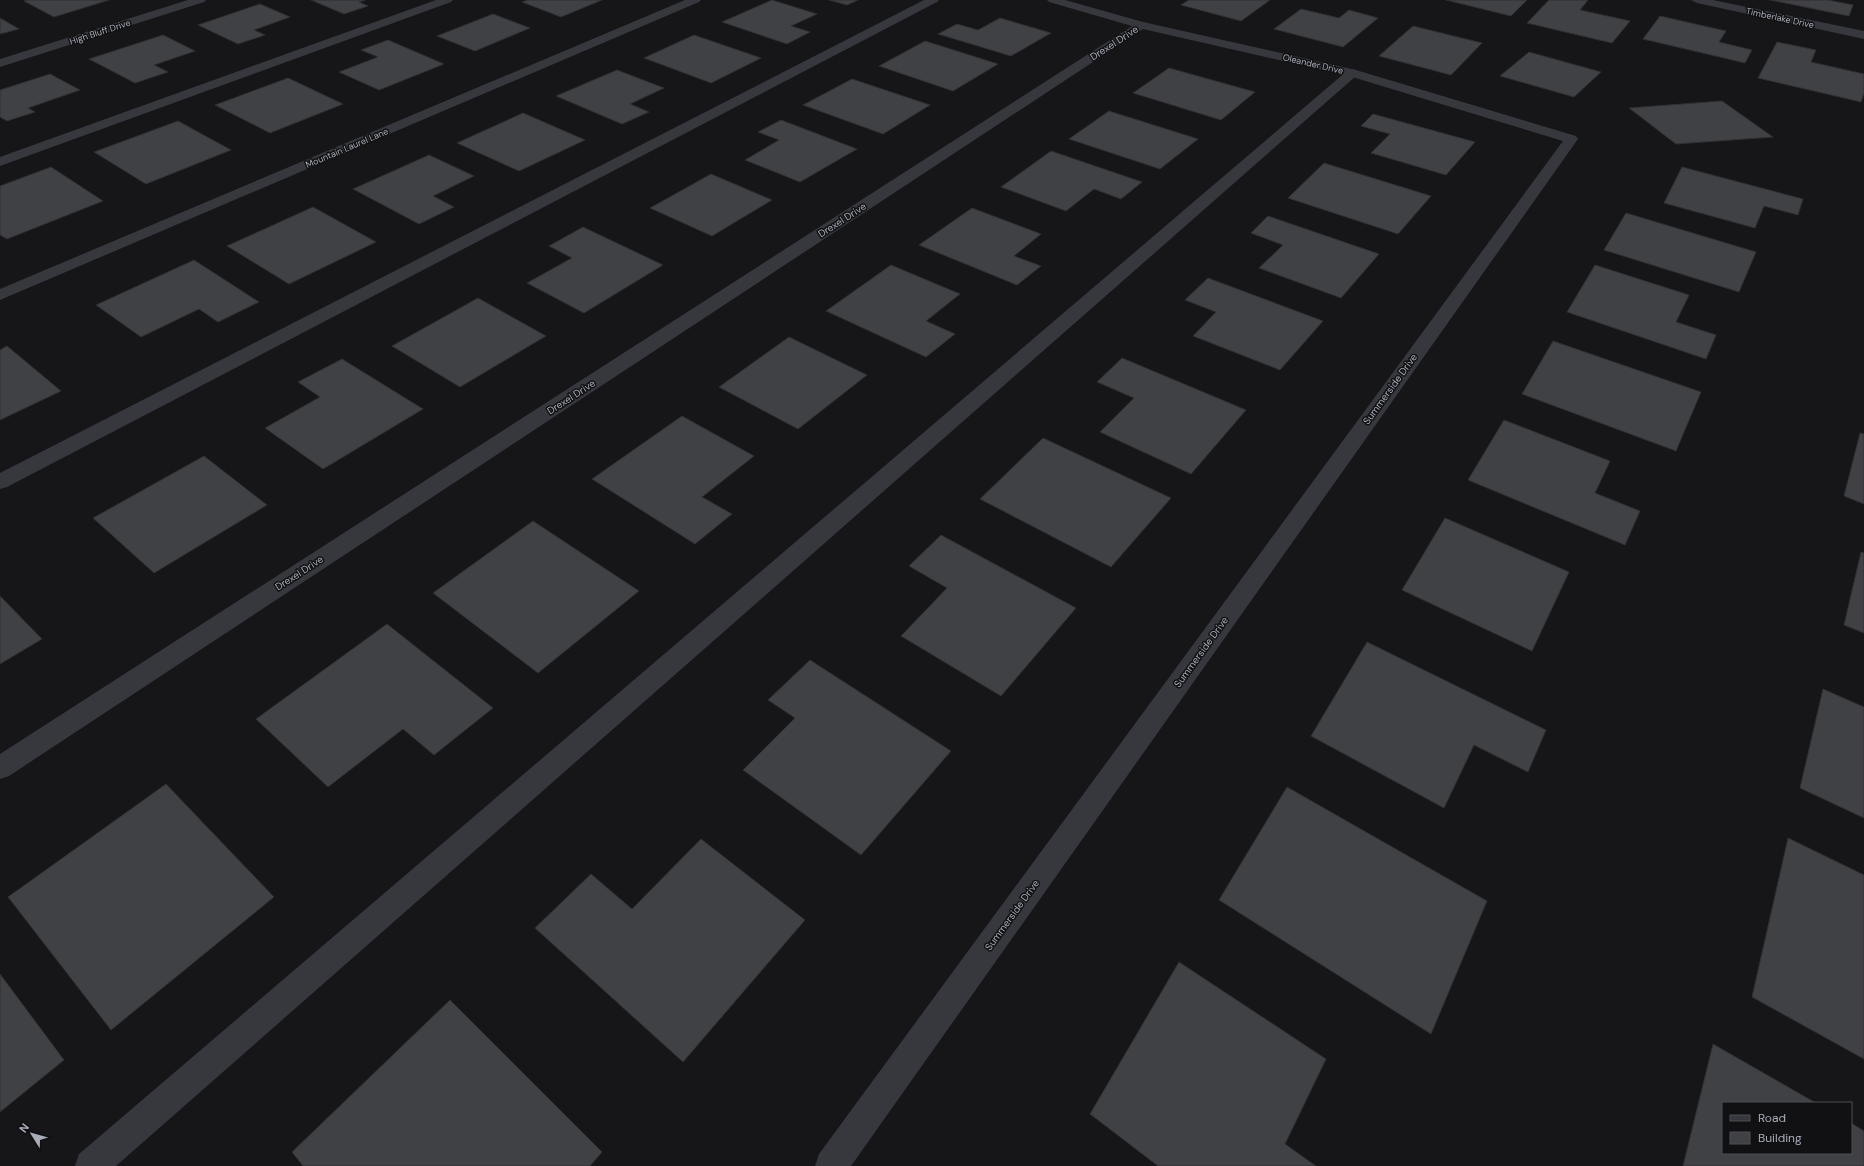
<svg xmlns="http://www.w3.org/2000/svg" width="1864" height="1166" viewBox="0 0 1864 1166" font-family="'DM Sans',sans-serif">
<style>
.building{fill:#404145;stroke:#303034}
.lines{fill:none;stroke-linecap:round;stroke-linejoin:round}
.lane{fill:#37383d;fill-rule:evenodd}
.street{fill:#37383d;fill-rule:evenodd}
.labels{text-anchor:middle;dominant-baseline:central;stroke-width:3;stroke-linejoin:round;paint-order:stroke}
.far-street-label{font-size:9px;fill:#a8adb8;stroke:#111113}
.street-label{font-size:10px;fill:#a8adb8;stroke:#111113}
</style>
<rect width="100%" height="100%" fill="#161618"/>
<g class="building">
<path d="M28 0H109L54 17 24 1Z"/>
<path d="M311 0H365L359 2 368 6 344 14Z"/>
<path d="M528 0H602L561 17 522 2Z"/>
<path d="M772 0 817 14 791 26 810 32 787 44 722 22Z"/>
<path d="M829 0H858L847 5Z"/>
<path d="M1189 0H1270L1241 21 1181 5Z"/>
<path d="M1446 0H1527L1511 16Z"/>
<path d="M1549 0H1588L1580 10 1630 21 1612 43 1527 23Z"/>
<path d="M1770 0H1828L1853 5 1849 16Z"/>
<path d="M260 4 290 17 254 30 265 35 238 44 198 25Z"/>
<path d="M1301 9 1339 18 1349 10 1378 18 1343 47 1274 29Z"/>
<path d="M493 14 530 28 475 51 437 36Z"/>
<path d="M1660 16 1726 31 1719 42 1752 50 1745 63 1643 39Z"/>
<path d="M0 18 19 29 0 34Z"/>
<path d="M1000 18 1051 33 1011 56 938 34 957 24 978 30Z"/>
<path d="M1413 26 1482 43 1451 75 1379 56Z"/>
<path d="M163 35 195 51 154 65 168 72 135 83 89 59Z"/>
<path d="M694 35 761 58 711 83 644 58Z"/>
<path d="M388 40 444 64 379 90 339 72 378 57 361 50Z"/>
<path d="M925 41 998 64 953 91 879 66Z"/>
<path d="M1777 42 1816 50 1811 62 1864 74V93L1861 102 1758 78Z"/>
<path d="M1529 52 1601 72 1574 97 1500 76Z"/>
<path d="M1169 68 1255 92 1221 120 1133 93Z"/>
<path d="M617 70 664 88 630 104 649 112 622 124 556 96Z"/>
<path d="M50 74 80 90 28 108 35 112 7 121 0 117V90Z"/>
<path d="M288 78 343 104 270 133 215 105Z"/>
<path d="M852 79 930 105 883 134 803 105Z"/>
<path d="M1722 101 1773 137 1676 144 1629 108Z"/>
<path d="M1109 111 1198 139 1160 169 1069 139Z"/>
<path d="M523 113 585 140 519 171 457 143Z"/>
<path d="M1373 114 1475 142 1446 175 1371 153 1390 134 1361 126Z"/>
<path d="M781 120 857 149 800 182 745 160 779 140 758 132Z"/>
<path d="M178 121 231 150 146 184 94 152Z"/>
<path d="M1051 151 1142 182 1121 199 1094 189 1066 211 1001 187Z"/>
<path d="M429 155 474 176 433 196 454 207 419 224 353 189Z"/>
<path d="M1324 163 1431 196 1398 234 1288 198Z"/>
<path d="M51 167 103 201 7 239 0 235V186Z"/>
<path d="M1682 167 1803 199 1798 215 1764 206 1755 228 1664 203Z"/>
<path d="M711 174 772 200 712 236 650 208Z"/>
<path d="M313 207 376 242 289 284 227 246Z"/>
<path d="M972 208 1041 234 1014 256 1041 266 1017 285 919 245Z"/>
<path d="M1626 213 1756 252 1739 292 1604 250Z"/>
<path d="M1268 216 1379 254 1341 298 1259 268 1283 245 1251 233Z"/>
<path d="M583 227 663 265 584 313 527 283 572 258 549 246Z"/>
<path d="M194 260 259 302 218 322 199 309 141 337 96 305Z"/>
<path d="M891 265 960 294 926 321 955 334 926 357 826 311Z"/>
<path d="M1595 265 1689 295 1676 322 1716 335 1706 359 1567 312Z"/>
<path d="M1208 278 1323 321 1280 370 1193 336 1216 312 1185 300Z"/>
<path d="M478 298 546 336 460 387 392 346Z"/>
<path d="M789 337 867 375 798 429 719 387Z"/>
<path d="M1553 341 1701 392 1676 451 1522 394Z"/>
<path d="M7 346 61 391 0 420V350Z"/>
<path d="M1122 358 1246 410 1191 474 1100 432 1134 398 1097 382Z"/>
<path d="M342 359 423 409 323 469 265 428 320 397 298 382Z"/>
<path d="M682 416 754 456 702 497 732 514 695 544 592 479Z"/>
<path d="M1504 420 1610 461 1595 493 1640 511 1625 545 1468 480Z"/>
<path d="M1860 433 1864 434V504L1844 496Z"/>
<path d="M1043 438 1171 498 1111 567 980 499Z"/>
<path d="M204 456 267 505 154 573 93 518Z"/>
<path d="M1445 518 1569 572 1532 651 1402 590Z"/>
<path d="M533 521 639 591 538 673 433 593Z"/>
<path d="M941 535 1076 608 1001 696 901 636 947 588 909 566Z"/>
<path d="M1861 552 1864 553V633L1844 625Z"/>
<path d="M0 596 42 639 0 664Z"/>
<path d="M387 624 493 708 434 755 403 729 328 787 256 719Z"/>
<path d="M1367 642 1546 730 1528 772 1474 745 1444 808 1311 736Z"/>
<path d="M810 660 951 751 861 855 743 770 795 718 768 700Z"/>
<path d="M1823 689 1864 707V818L1800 788Z"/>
<path d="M166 784 274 897 111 1030 8 897Z"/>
<path d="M1287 787 1487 901 1431 1034 1219 900Z"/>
<path d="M1788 838 1864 875V1059L1752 997Z"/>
<path d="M701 839 805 920 683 1062 535 928 591 874 632 909Z"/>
<path d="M1179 962 1326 1059 1285 1144 1316 1166H1158L1090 1114Z"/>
<path d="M0 974 64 1060 0 1112Z"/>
<path d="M450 1000 602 1152 590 1166H303L292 1152Z"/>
<path d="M1713 1044 1816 1103H1723V1153H1851V1123L1864 1131V1166H1683Z"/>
</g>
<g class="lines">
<g class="lane">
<path d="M436 0H453L451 2 0 166V157Z"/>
<path d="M924 0H939L937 2 7 487 0 489V473Z"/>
<path d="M1352 69 1356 70 1358 73 1356 76 116 1166H75L79 1154 1348 70Z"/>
</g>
<g class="street">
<path d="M188 0H206L204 2 0 67V59Z"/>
<path d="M685 0H701L699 2 0 300V289Z"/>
<path d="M1047 0H1065L1143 22 1356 70 1576 136 1578 139 851 1166H815L819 1154 1563 141 1349 76 1143 29 9 776 0 779V754L1132 26 1049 2Z"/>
<path d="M1691 0H1713L1864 31V39L1697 3Z"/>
</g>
</g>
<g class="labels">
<g class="far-street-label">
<text transform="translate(1780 18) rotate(12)">Timberlake Drive</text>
<text transform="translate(100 32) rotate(-18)">High Bluff Drive</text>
<text transform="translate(1313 64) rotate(13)">Oleander Drive</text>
<text transform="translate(347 148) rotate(-23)">Mountain Laurel Lane</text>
</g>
<g class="street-label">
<text transform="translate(1114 43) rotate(-33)">Drexel Drive</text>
<text transform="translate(842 220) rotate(-33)">Drexel Drive</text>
<text transform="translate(1390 389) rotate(-54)">Summerside Drive</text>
<text transform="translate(571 397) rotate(-33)">Drexel Drive</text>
<text transform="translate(299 573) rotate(-33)">Drexel Drive</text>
<text transform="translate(1201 652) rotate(-54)">Summerside Drive</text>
<text transform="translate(1012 915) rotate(-54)">Summerside Drive</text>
</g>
</g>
<rect x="1722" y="1102" width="130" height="52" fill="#111113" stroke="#4d4f55"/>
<rect x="1730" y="1115" width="20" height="6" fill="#37383d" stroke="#4d4f55"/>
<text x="1758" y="1122" font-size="12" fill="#a8adb8">Road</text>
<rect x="1730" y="1132" width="20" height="12" fill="#404145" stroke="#4d4f55"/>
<text x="1758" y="1142" font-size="12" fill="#a8adb8">Building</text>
<g transform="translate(32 1134) rotate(307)" stroke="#111113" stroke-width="3" paint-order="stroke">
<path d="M0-3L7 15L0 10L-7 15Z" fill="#a8adb8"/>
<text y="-6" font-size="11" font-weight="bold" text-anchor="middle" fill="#a8adb8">N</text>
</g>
</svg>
